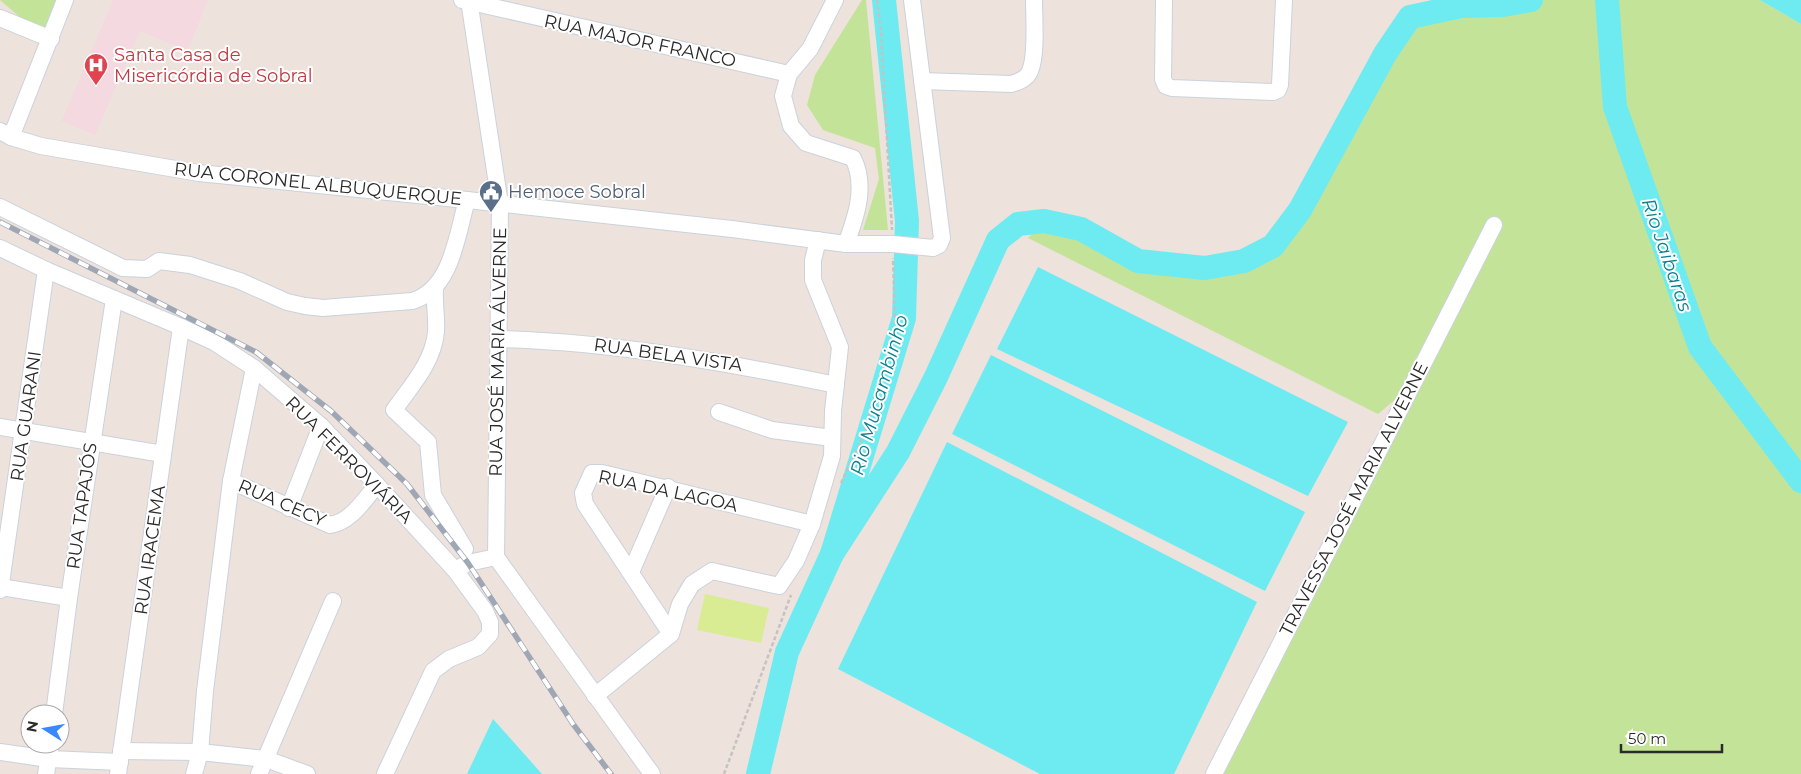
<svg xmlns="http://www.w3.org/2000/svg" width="1801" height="774" viewBox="0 0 1801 774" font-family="Montserrat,sans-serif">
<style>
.medical{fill:#f4d9e0}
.green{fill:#c3e498}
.pitch{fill:#daec93}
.water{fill:#6debf1}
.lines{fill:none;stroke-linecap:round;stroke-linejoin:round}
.river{stroke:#6debf1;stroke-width:24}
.minor-casing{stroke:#cad2dd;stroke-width:18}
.path{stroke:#c3c3c3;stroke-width:2.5;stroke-dasharray:4 2.5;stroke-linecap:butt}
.minor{stroke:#fff;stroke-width:16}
.rail-casing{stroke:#9fa7b5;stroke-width:5.5}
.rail{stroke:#fff;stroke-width:4;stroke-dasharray:11;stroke-linecap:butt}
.labels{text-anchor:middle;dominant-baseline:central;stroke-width:4;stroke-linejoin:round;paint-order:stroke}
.street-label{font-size:18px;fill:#2a2a2a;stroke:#fff}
.health-label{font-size:18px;fill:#be3a42;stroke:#fff;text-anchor:start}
.service-label{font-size:18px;fill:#4e5e75;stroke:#fff;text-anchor:start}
.water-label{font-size:19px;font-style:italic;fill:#0c8090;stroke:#fff}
</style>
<rect width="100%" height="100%" fill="#ede2dc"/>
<path class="medical" d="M113 0H208L187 51 140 31 95 135 62 121Z"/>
<g class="green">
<path d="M0 0H66L48 34 29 25Z"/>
<path d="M862 0H866L888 230H863L879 179 875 148 823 130 807 105 815 75Z"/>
<path d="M1503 0H1760L1801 24V774H1215L1411 386 1378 414 1028 238 1044 221 1081 229 1138 260 1205 268 1244 261 1273 246 1300 210 1385 55 1410 17 1461 6 1503 5Z"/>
</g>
<path class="pitch" d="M705 594 769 608 761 643 697 630Z"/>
<g class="water">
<path d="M1760 0H1801V24Z"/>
<path d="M1038 267 1348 422 1308 496 997 349Z"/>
<path d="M991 355 1305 512 1265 591 952 434Z"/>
<path d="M947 442 1257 602 1174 774H1040L838 669Z"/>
<path d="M493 719 542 774H467Z"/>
</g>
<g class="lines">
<g class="river">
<path d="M1607 0 1615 107 1700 347 1801 481"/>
<path d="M832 554 898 452 936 377 998 240 1018 224 1044 221 1081 229 1138 261 1205 268 1244 261 1273 246 1300 210 1385 54 1410 17 1461 6 1503 5 1531 0"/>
<path d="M758 774 787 652 832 554 904 318 907 221 884 0"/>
</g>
<g class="minor-casing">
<g id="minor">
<path d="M462 0 789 74"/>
<path d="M469 0 500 204 496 557"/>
<path d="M835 0 810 49 789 74 783 96 791 126 806 143 853 158C867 186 856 217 846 244"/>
<path d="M1164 0 1163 79 1166 86 1172 88 1273 92 1278 90 1280 85 1284 0"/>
<path d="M0 18 51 39"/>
<path d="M922 81 1011 84C1018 82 1027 79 1030 71 1037 55 1034 19 1034 0"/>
<path d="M0 131 11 137 41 146 199 173 467 200 732 229 846 244H893L933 248 939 245 942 238 912 0"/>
<path d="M11 137 65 0"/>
<path d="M0 207 123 268 147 269 159 261 190 265 240 281 287 302 305 306 323 308 412 301C452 290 457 234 467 200"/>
<path d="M0 248 46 270 181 327 214 342 254 368 321 426 377 485 455 570 485 611 490 622V634L478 647 449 659 433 671 385 774"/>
<path d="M435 289C434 304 437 318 436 332 433 363 411 386 394 410L428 442 433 495 465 549"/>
<path d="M498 339C613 342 724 362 836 385"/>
<path d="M719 412 772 430 832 438"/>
<path d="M0 427 163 454"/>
<path d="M231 481 330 525C351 522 364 500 377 485"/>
<path d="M289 508 321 426"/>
<path d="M496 557 652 774"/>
<path d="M455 570 468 563 496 557"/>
<path d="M631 572 668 487"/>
<path d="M0 587 69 598"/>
<path d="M0 590 46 270"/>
<path d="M671 634 585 504 583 493 592 473H602L812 524"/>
<path d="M595 696 671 634 680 604 692 584 712 571 779 586 796 561 812 524 832 456 833 411 840 347 813 280V260L818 240"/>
<path d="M54 714 69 598 114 299"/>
<path d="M121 751 200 752 266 759 307 774"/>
<path d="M0 752 49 759 120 762"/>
<path d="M46 774 51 744"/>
<path d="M118 774 181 327"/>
<path d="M194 774 200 752 205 691 231 481 254 368"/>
<path d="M259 774 333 601"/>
<path d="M1214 774 1494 225"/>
</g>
</g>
<g class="path">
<path d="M877 0 881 32 892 230"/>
<path d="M841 483 862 439 895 327 893 258"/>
<path d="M724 774 791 595"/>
</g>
<use href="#minor" class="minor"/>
<g class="rail-casing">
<path id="rail" d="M0 222 256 352 331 411 407 484 468 563 573 724 611 774"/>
</g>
<use href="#rail" class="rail"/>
</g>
<defs>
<g id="hospital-pin" transform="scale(1.25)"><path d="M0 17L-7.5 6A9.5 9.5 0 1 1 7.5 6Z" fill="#e0444e" stroke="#fff"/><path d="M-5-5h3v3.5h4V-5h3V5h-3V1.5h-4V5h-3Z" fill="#fff"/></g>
<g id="civic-pin" transform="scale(1.25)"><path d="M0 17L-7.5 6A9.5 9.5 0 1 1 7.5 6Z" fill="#5c6f8a" stroke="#fff"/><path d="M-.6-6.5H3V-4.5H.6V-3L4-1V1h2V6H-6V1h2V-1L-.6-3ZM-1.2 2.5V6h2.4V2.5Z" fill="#fff"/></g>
</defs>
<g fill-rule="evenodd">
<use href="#hospital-pin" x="96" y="65"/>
<use href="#civic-pin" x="491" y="192"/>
</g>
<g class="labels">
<g class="street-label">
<text transform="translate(640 41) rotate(12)">RUA MAJOR FRANCO</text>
<text transform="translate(318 184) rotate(6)">RUA CORONEL ALBUQUERQUE</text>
<text transform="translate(498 352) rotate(-89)">RUA JOSÉ MARIA ÁLVERNE</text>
<text transform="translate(668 355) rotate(8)">RUA BELA VISTA</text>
<text transform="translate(26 416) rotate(-82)">RUA GUARANI</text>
<text transform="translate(349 460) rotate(45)">RUA FERROVIÁRIA</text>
<text transform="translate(668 491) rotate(12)">RUA DA LAGOA</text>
<text transform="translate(1354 499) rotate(-63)">TRAVESSA JOSÉ MARIA ALVERNE</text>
<text transform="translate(282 503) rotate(23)">RUA CECY</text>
<text transform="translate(82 506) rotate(-82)">RUA TAPAJÓS</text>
<text transform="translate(150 550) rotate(-82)">RUA IRACEMA</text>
</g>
<g class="health-label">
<text x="114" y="55">Santa Casa de<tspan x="114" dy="21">Misericórdia de Sobral</tspan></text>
</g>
<g class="service-label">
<text x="508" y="192">Hemoce Sobral</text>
</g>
<g class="water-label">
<text transform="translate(1667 255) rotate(71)">Rio Jaibaras</text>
<text transform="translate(879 395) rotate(-74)">Rio Mucambinho</text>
</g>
</g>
<g transform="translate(45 729) rotate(281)"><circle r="24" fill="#ffffff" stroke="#aaaaaa"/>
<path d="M0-4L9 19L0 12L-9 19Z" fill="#3989fd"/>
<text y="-8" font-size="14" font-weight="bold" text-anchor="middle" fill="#2a2a2a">N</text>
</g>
<path d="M1621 744v8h101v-8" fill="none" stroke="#2a2a2a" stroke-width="2.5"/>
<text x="1628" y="744" font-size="15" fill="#2a2a2a" stroke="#ffffff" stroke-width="4" paint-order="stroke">50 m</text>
</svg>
